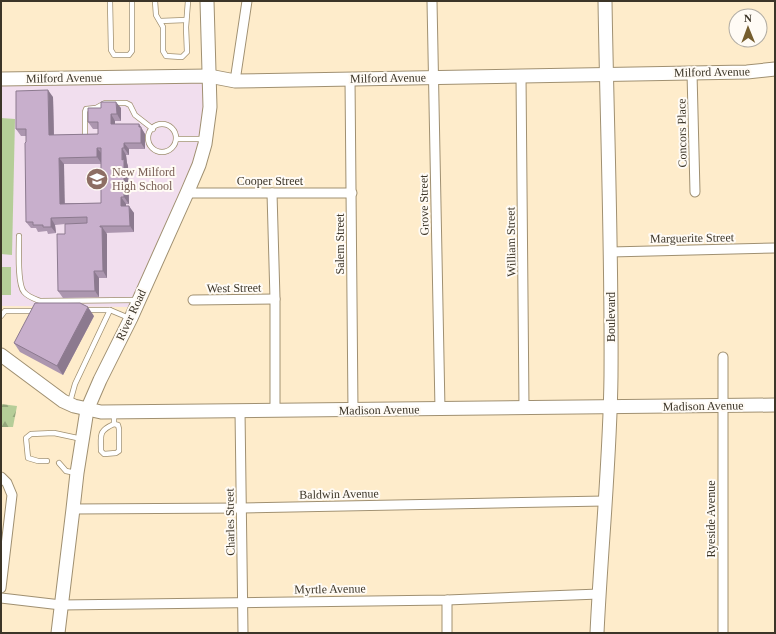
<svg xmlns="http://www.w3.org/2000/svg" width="776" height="634" viewBox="0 0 776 634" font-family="Georgia,serif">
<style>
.education{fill:#f1deee}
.forest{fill:url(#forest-firs)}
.green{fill:#b5cd98}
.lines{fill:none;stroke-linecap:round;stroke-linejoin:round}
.lane-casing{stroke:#a09071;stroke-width:6}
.street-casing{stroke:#a09071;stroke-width:11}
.secondary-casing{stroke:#a09071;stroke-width:15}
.lane{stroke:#fff;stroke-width:4.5}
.street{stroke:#fff;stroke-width:9}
.secondary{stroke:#fff;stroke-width:13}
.wall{fill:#ac96af;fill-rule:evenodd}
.shaded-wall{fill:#8c7a8f}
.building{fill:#c8afcc;stroke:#8c7a8f;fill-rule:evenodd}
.labels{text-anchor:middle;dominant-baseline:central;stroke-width:4;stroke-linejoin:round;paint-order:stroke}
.street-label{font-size:12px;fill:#3c3528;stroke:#fffbf5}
.education-label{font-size:12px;fill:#785e54;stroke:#fffbf5;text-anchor:start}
</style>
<defs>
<pattern id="forest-firs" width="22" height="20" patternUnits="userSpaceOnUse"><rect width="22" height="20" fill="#b5cd98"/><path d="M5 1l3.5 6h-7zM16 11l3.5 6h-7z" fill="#94a77c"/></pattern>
</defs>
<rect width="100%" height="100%" fill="#feeccb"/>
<path class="education" d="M209 76V126L136 307 1 306V79Z"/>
<path class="forest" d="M1 404 17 406 13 427H1Z"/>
<g class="green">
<path d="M1 118 15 119 12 255 1 254Z"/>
<rect x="1" y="267" width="10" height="28"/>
</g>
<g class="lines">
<g class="lane-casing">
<g id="lane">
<path d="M110 1 111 50 114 55H129L132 51V1"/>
<path d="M155 1 156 15 163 27V51L166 56 182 57 187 52 186 27 188 1"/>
<path d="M160 21 186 20"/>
<circle cx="162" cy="138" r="14"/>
<path d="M85 136V112L86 109 96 108 105 103H126L130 105 135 115 153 129"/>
<path d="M177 139H205"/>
<path d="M19 236C19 248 17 284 24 292 28 297 35 299 40 301L137 300"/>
<path d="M84 310H110L129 318"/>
<path d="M1 316 5 311H37"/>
<path d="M70 402 75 384 110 310"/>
<path d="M114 424C98 431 101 435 101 451L104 454 116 453 119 451V429L118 425 114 424V413"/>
<path d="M47 461H38L28 458 26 438 31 434 54 433 82 439"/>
<path d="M59 463 66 471 76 473"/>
</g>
</g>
<g class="street-casing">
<g id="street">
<path d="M432 1 440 409"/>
<path d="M692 73 695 192"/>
<path d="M521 76 524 408"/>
<path d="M350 79 353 410"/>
<path d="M235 81 247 1"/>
<path d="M187 193H352"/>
<path d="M272 193 275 299V411"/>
<path d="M610 252 775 248"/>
<path d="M193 300 275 299"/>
<path d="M240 411 243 633"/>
<path d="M1 477 7 483 12 495 1 588"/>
<path d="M73 509 242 508 605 501"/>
<path d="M1 598 61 605 447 600 599 594"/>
<path d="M447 600V633"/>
<path d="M723 633V357"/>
</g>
</g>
<g class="secondary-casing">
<g id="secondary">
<path d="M1 79 209 76 235 81 747 72 775 69"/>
<path d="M1 355 63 401 74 406 101 412 775 405"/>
<path d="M58 633 73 509 77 473 87 410 100 380 131 318 187 193 199 165 205 144 210 107 207 1"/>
<path d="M597 633C601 547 610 462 611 376 612 251 607 126 605 1"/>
</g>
</g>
<use href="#lane" class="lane"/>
<use href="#street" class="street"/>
<use href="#secondary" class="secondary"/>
</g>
<g class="wall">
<path d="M53 97 54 135 98 134V129H93L88 122 121 108V121H115V124H139L145 134V149H129V155H126L127 163 128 166 129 204H126V206L134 213V232L105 233 107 234V278H99V297L63 298 58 291 65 234V224L55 225 56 233 48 234 47 231 38 232 36 228H31L26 222V136H21L16 129ZM64 164H101V203H64Z"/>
<path d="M94 316 63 375 20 352 14 343Z"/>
</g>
<g class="shaded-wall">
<path d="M48 90 53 97 54 142 49 135Z"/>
<path d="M116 102 121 108V121L117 114Z"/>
<path d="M111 114 115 121V131L111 124Z"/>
<path d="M139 124 145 134V149L141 143Z"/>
<path d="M124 143 129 149V155L124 148Z"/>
<path d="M97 148 102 154V164L97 157Z"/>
<path d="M122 148 126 155 127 163 128 166 129 204 124 197Z"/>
<path d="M59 158 64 164 65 210 60 204Z"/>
<path d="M121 197 126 204V213L121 206Z"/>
<path d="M129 206 134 213V232L130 226Z"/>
<path d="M51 218 55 225 56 233 51 227Z"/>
<path d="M100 226 102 229V227L107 234V278L103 271Z"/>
<path d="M94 271 99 278V297L95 291Z"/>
<path d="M88 307 94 316 63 375 57 366Z"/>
</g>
<g class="building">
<path d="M48 90 49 135 98 134V122H88V108H101V102H116L117 114H111V124H139V127H141V143H124V148H122V160L124 159V197H121V206H129L130 226H100V227H102L103 271H94L95 291H58L57 234H65V224L87 223V217L51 218V227H43V225H33V222H26L25 143 26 142V129H16V91ZM97 148H101V203L60 204 59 158 97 157Z"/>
<path d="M35 303H80L88 307 57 366 14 343Z"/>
</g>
<defs>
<g id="school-disc" transform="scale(1.15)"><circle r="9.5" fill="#8d6e63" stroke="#fffbf5"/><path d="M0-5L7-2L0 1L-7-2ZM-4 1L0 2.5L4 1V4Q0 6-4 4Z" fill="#fff"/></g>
</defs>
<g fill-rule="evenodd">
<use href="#school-disc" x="97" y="179"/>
</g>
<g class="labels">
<g class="street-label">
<text transform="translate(712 72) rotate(-1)">Milford Avenue</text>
<text transform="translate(64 78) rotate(-1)">Milford Avenue</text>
<text transform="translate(388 78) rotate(-1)">Milford Avenue</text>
<text transform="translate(682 133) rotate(-91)">Concors Place</text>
<text x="270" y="181">Cooper Street</text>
<text transform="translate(424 205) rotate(-91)">Grove Street</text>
<text transform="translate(692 238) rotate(-1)">Marguerite Street</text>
<text transform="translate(511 242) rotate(-91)">William Street</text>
<text transform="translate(340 244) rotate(-90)">Salem Street</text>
<text transform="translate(234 288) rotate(-1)">West Street</text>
<text transform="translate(131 315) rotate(-65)">River Road</text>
<text transform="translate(611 317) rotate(-90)">Boulevard</text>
<text transform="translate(703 406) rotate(-1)">Madison Avenue</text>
<text transform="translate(379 410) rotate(-1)">Madison Avenue</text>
<text transform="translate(339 494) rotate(-1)">Baldwin Avenue</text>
<text transform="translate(711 519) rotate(-90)">Ryeside Avenue</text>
<text transform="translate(230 522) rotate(-91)">Charles Street</text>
<text transform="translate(330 589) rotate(-1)">Myrtle Avenue</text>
</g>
<g class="education-label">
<text x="112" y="172">New Milford<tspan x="112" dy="14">High School</tspan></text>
</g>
</g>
<rect width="776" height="634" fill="none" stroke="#3c3528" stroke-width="4"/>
<g transform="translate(748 28) rotate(359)"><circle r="19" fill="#fffbf5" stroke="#b1aca3"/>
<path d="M0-3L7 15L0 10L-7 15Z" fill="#755d2d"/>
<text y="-6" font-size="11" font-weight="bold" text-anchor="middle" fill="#3c3528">N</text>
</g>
</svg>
